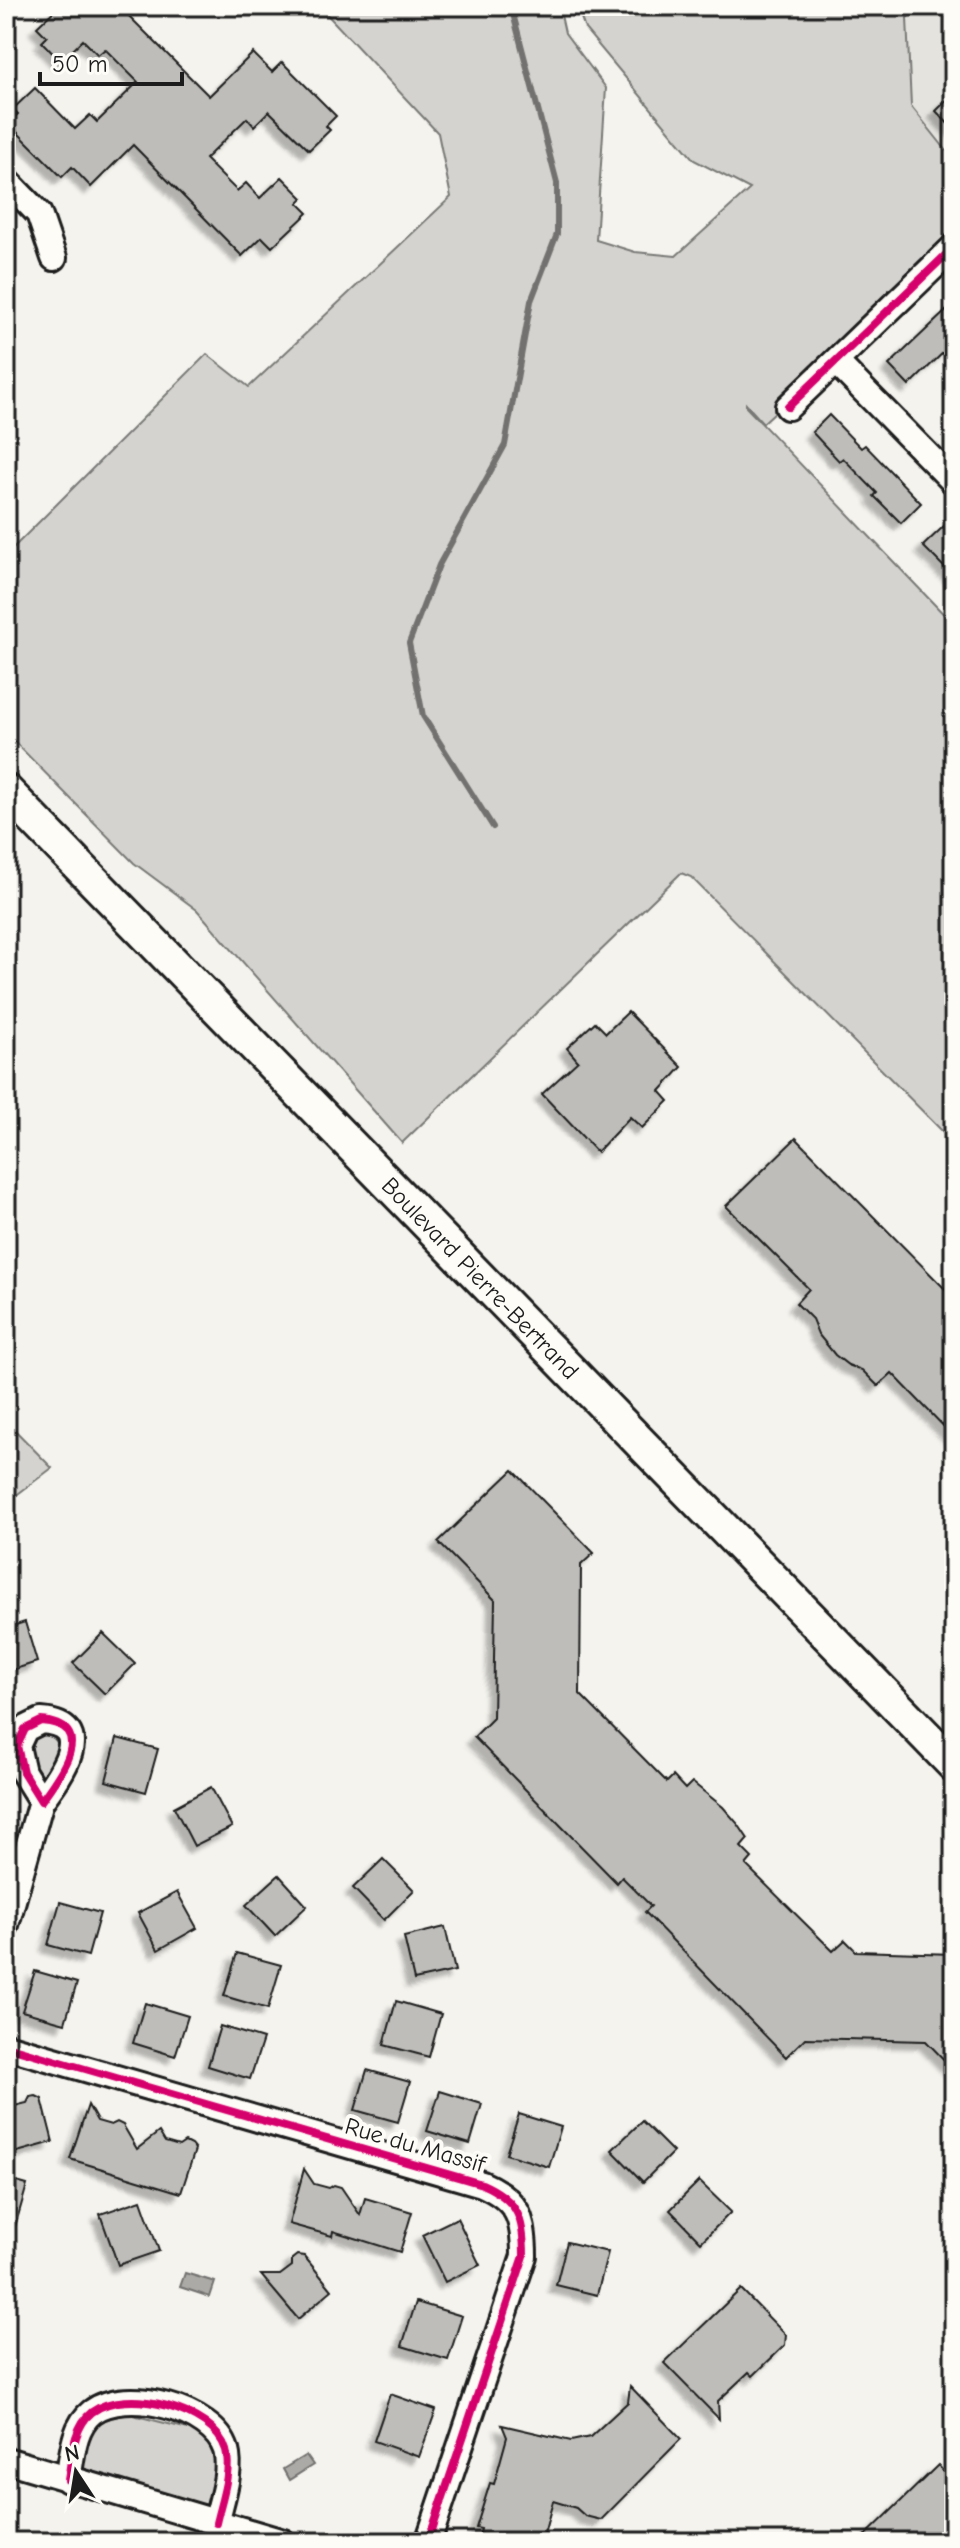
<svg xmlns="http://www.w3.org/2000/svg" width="960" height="2548" viewBox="0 0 960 2548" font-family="'Comic Neue',sans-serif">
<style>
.built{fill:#e4e3de}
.green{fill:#d4d3cf;stroke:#787876;stroke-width:2}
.water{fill:#abaaa6;stroke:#72716f;stroke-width:2}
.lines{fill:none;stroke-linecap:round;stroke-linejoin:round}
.stream{stroke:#72716f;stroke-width:6}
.building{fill:#bebdba;stroke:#1c1c1c;stroke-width:2;filter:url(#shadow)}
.minor-casing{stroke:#1c1c1c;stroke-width:30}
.major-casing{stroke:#1c1c1c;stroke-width:38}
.minor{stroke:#fdfcf7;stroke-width:24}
.major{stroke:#fdfcf7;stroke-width:32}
.cycleway-casing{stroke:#fdfcf7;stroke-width:13}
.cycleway{stroke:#d6006c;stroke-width:8}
.labels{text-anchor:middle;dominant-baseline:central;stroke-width:8;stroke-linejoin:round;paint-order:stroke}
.street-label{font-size:24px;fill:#1c1c1c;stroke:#fdfcf7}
</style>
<defs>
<filter id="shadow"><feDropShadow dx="-7" dy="7" stdDeviation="2" flood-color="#0004"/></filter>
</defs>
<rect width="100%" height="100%" fill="#f4f3ee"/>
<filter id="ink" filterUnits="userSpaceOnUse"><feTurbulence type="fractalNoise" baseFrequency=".0125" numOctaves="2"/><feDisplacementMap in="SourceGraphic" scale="16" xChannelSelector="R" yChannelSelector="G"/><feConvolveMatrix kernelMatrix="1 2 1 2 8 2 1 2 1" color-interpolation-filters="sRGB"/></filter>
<g filter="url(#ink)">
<path class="built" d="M920 6H954V160L911 106 907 18Z"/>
<g class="green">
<path d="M319 6H559L565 33 606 88 596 240 635 252 676 256 750 189 694 160 585 29 577 6H920L907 18 911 106 954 160V247L763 423 746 404V407L954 625V1143L691 877 681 873 402 1143 197 910 134 863 6 733V555L207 354 249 387 451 197 438 133Z"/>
<path d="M6 1421 52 1468 6 1503Z"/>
<path d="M38 1731C75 1741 53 1762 40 1784L26 1743Z"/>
<path d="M129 2414 204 2433C227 2452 214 2485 209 2509L78 2472C87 2432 84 2421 129 2414Z"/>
</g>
<g class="water">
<path d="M185 2273 215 2282 210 2297 180 2287Z"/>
<path d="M306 2455 313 2465 289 2480 283 2469Z"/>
</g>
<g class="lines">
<path class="stream" d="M493 827 423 716 409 643 439 565 505 445 531 301 557 234V183L511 6"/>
</g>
<g class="building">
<path d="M59 6H119L209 96 253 53 272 72 282 62 336 116 326 126 330 130 309 150 269 111 254 126 247 118 205 159 237 191 246 183 260 198 282 177 303 198 298 203 308 213 272 247 262 237 242 256 133 145 91 187 72 167 62 177 8 123 18 114 13 109 35 88 75 129 90 115 97 122 138 82 105 49 98 55 83 40 61 62 42 42 47 37 37 27Z"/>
<path d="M954 93V130L936 111Z"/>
<path d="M947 310 954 317V342L909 386 889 365Z"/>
<path d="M829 415 861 448 865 445 921 503 901 523 874 496 877 493 843 458 839 461 812 432Z"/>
<path d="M944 526 954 537V577L923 546Z"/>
<path d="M628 1012 682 1067 660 1091 669 1101 642 1128 630 1117 597 1152 542 1094 578 1061 567 1048 595 1022 606 1033Z"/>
<path d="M796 1138 954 1298V1437L892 1373 878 1386 862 1370 848 1365 835 1355 818 1334 812 1319 796 1303 809 1289 726 1206Z"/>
<path d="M513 1470 594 1553 581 1565 580 1694 667 1782 673 1776 685 1789 692 1782 723 1807 738 1824 748 1839 741 1847 752 1858 746 1865 833 1951 845 1940 856 1951 954 1954V2070L926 2041 805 2038 786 2057 645 1912 651 1906 622 1877 617 1883 474 1737 493 1718 495 1600 438 1542Z"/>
<path d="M25 1622 37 1662 6 1672V1628Z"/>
<path d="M103 1633 135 1664 105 1694 73 1663Z"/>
<path d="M117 1738 158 1749 146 1792 106 1781Z"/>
<path d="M211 1787 232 1827 194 1846 174 1807Z"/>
<path d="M383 1859 414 1890 384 1920 353 1888Z"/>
<path d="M279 1875 307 1906 275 1936 246 1905Z"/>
<path d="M177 1892 197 1928 158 1950 138 1913Z"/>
<path d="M60 1902 100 1913 88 1956 48 1945Z"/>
<path d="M445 1927 455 1971 414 1980 404 1937Z"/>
<path d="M237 1953 281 1965 268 2009 224 1996Z"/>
<path d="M35 1971 77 1983 65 2023 22 2011Z"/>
<path d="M396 2001 441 2014 429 2057 384 2045Z"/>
<path d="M145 2003 188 2016 175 2056 133 2043Z"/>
<path d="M220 2026 263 2039 250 2079 208 2066Z"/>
<path d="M367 2070 410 2082 398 2122 355 2110Z"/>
<path d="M440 2091 482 2104 470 2144 427 2131Z"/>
<path d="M36 2096 42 2099 53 2142 10 2154 6 2139V2108L27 2103 30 2097Z"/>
<path d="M88 2105 97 2121 111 2125 117 2122 123 2125 137 2149 159 2132 165 2142 179 2146 185 2142 191 2145 195 2150 181 2193 70 2159Z"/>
<path d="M519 2114 561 2127 549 2167 506 2154Z"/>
<path d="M642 2121 673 2152 643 2182 612 2150Z"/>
<path d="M304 2169 314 2184 329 2188 334 2185 341 2187 360 2215 365 2198 412 2212 400 2252 333 2231 332 2236 289 2224Z"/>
<path d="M6 2179 27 2185 10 2244H6Z"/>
<path d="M699 2181 731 2212 701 2242 670 2210Z"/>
<path d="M141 2200 159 2251 118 2265 100 2214Z"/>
<path d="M457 2218 480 2265 445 2282 422 2235Z"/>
<path d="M567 2242 608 2252 597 2295 556 2285Z"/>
<path d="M297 2255 304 2256 332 2290 298 2319 261 2275H280L292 2266V2259Z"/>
<path d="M741 2289 786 2335 785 2345 753 2376 749 2372 718 2401 719 2419 664 2363Z"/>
<path d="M416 2302 462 2316 448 2360 402 2346Z"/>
<path d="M630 2386 681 2439 601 2520 585 2516 576 2508 553 2501 542 2542H478L481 2529 476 2528 490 2483 494 2484 507 2437 502 2425 571 2441 590 2437 628 2402Z"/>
<path d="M390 2394 436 2410 419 2457 374 2441Z"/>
<path d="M938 2465 954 2484V2537L949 2542H859Z"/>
</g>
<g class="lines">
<g class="minor-casing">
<g id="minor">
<path d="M6 180 39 214 54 258"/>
<path d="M836 362 954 482"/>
<path d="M788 407 954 247"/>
<path d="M41 1721C99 1725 58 1778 41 1801L23 1772 17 1746 25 1729Z"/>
<path d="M6 1925 41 1801"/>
<path d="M6 2046 482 2184C518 2200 524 2218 524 2256L428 2542"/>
<path d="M6 2460 283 2542"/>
<path d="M68 2480C72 2457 73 2427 92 2412 125 2386 214 2409 226 2450 232 2472 221 2501 216 2523"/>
</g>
</g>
<g class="major-casing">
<g id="major">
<path id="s1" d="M6 791 954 1765"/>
</g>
</g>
<use href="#minor" class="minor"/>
<use href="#major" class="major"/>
<g class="cycleway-casing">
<g id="cycleway">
<path d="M788 407 954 247"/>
<path d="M41 1721C99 1725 58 1778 41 1801L23 1772 17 1746 25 1729Z"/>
<path d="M6 2046 482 2184C518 2200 524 2218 524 2256L428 2542"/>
<path d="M68 2480C72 2457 73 2427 92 2412 125 2386 214 2409 226 2450 232 2472 221 2501 216 2523"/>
</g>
</g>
<use href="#cycleway" class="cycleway"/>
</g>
</g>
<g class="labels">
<g class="street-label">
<text stroke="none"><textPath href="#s1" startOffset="680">Boulevard Pierre-Bertrand</textPath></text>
<text transform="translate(415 2145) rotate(16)">Rue du Massif</text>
</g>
</g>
<rect width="960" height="2548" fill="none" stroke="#fdfcf7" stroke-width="32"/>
<rect x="16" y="16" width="928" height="2516" fill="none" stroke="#1c1c1c" stroke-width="3" filter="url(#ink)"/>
<g transform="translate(76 2472) rotate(348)" stroke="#fdfcf7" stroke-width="6" paint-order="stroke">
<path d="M0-6L14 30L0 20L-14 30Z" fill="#1c1c1c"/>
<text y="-12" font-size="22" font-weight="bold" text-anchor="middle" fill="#1c1c1c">N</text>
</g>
<path d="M40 72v12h142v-12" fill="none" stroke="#1c1c1c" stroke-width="4"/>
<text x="52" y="72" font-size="24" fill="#1c1c1c" stroke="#fdfcf7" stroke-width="6" paint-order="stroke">50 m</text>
</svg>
